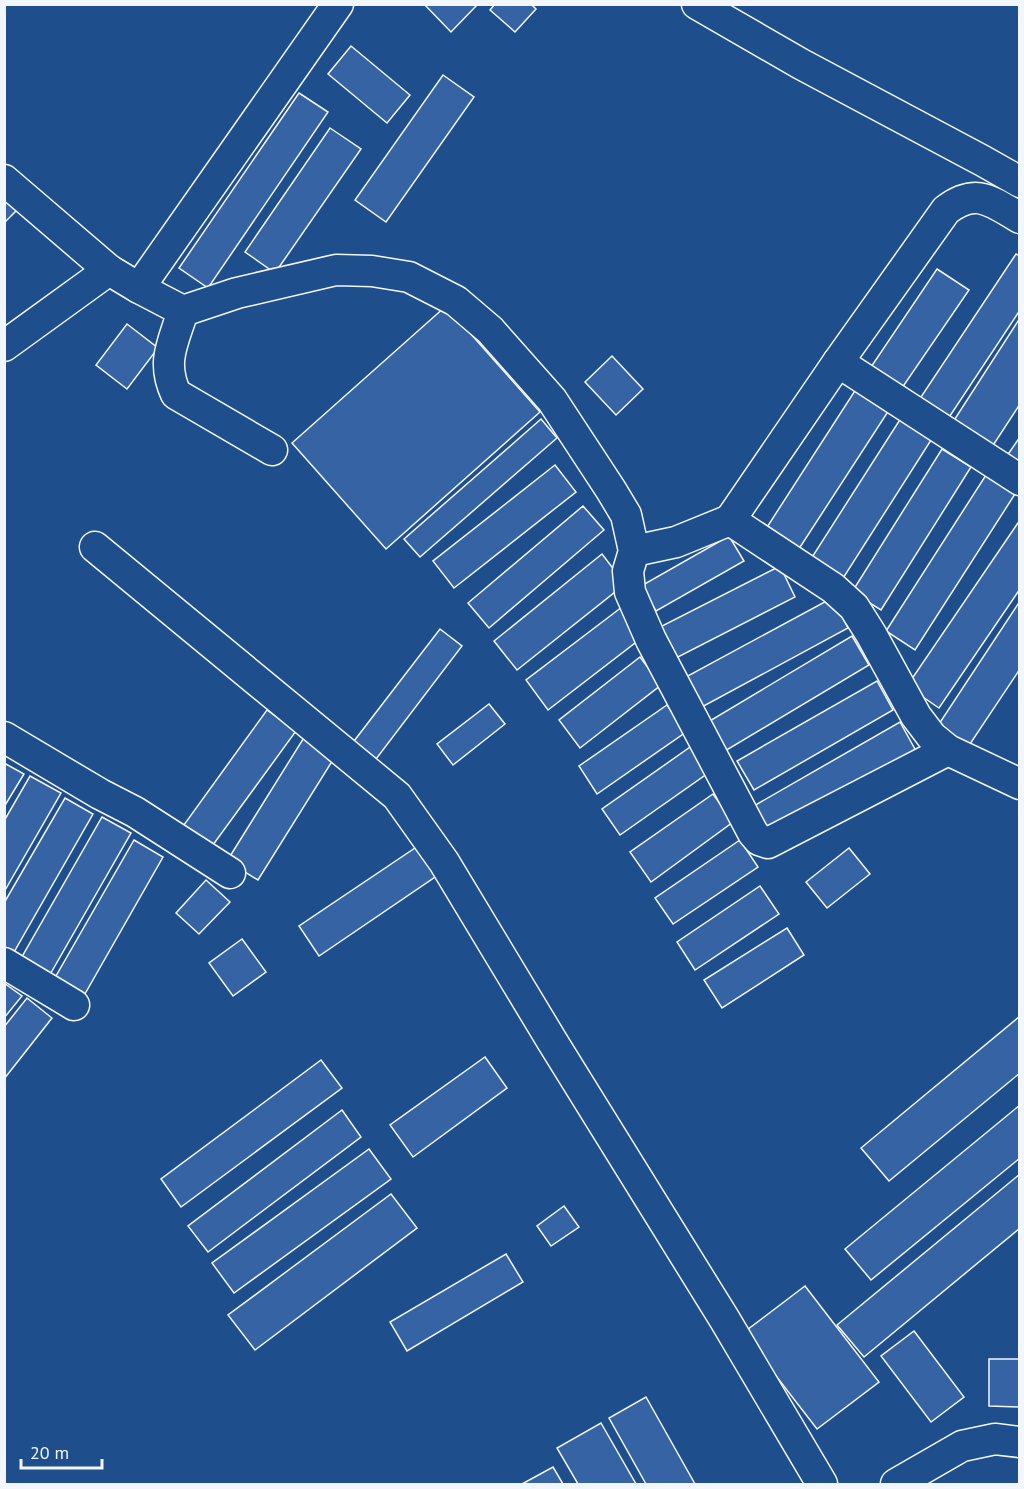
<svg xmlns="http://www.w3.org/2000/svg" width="1024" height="1489" viewBox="0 0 1024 1489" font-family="'PT Sans',sans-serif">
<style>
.building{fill:#3563a3;stroke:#f2f6ff;stroke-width:1.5}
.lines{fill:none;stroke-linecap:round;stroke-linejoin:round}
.minor-casing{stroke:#f2f6ff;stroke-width:33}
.minor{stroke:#1f4e8c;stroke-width:30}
</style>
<rect width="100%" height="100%" fill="#1f4e8c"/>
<g class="building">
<path d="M424 4H478L451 32Z"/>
<path d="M495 4H531L536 9 515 32 490 10Z"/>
<path d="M351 46 410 95 387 123 328 74Z"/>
<path d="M443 75 474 97 386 222 355 200Z"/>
<path d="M299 93 328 112 208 288 179 268Z"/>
<path d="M330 128 361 149 275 273 245 252Z"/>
<path d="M4 190 21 206 4 223Z"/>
<path d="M1016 254 1020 256V310L942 428 913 409Z"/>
<path d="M937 269 969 290 902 388 871 367Z"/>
<path d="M446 306 540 412 386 549 292 443Z"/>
<path d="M1020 318V404L990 450 951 425Z"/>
<path d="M127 324 158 348 127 389 96 365Z"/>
<path d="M612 356 643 389 616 415 585 382Z"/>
<path d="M858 386 891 407 795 555 762 535Z"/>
<path d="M901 418 933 437 840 583 809 562Z"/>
<path d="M541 419 557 438 420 557 404 539Z"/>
<path d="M1020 437V471L1004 460Z"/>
<path d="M942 449 971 467 881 610 852 592Z"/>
<path d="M555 465 576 492 454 588 433 561Z"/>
<path d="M986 475 1015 494 915 650 886 631Z"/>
<path d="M583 506 604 530 489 628 468 603Z"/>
<path d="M1020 520V589L939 708 907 686Z"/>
<path d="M729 536 744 561 656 611 641 586Z"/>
<path d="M602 554 625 584 517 670 494 641Z"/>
<path d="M780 566 795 597 676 658 660 627Z"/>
<path d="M832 598 848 628 700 708 684 678Z"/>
<path d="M1020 601V669L968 747 937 727Z"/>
<path d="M622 607 644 636 548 710 526 680Z"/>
<path d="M440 629 462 646 373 763 351 745Z"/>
<path d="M852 636 869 665 725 751 708 722Z"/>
<path d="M640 657 661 685 580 748 559 720Z"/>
<path d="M877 681 893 710 754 790 737 761Z"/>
<path d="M489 704 505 724 453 765 437 744Z"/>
<path d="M667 705 686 732 597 794 579 766Z"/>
<path d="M267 710 296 731 210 849 181 829Z"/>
<path d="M900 722 916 751 768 835 752 807Z"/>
<path d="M305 736 336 755 258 880 227 861Z"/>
<path d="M693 745 711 771 620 835 602 809Z"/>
<path d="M4 763 24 774 4 807Z"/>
<path d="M30 776 61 793 4 892V821Z"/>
<path d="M713 794 733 822 651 882 630 852Z"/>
<path d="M65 798 93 814 10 959 4 956V903Z"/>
<path d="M102 817 131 833 48 978 19 962Z"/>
<path d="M134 840 163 857 82 999 52 983Z"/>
<path d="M740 840 758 867 673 924 655 898Z"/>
<path d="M418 846 438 875 319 956 299 926Z"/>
<path d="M849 848 870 874 827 908 806 882Z"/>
<path d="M206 880 230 902 199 934 176 913Z"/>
<path d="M760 886 779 914 695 970 677 942Z"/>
<path d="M787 928 804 955 722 1008 704 980Z"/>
<path d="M242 939 266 972 233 996 209 963Z"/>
<path d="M4 983 22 996 4 1018Z"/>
<path d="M27 998 52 1018 4 1079V1027Z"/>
<path d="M1020 1016V1073L889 1181 861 1148Z"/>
<path d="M485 1057 507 1088 413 1157 390 1125Z"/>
<path d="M321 1060 342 1088 181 1207 161 1179Z"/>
<path d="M1020 1105V1158L871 1280 845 1249Z"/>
<path d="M342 1110 361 1137 208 1252 188 1226Z"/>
<path d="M369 1149 391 1179 234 1293 212 1263Z"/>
<path d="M1020 1174V1228L864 1357 837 1325Z"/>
<path d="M391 1194 417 1228 255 1350 228 1315Z"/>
<path d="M564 1206 579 1227 551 1246 537 1226Z"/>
<path d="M506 1254 523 1282 407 1351 390 1322Z"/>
<path d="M805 1286 879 1382 817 1429 743 1333Z"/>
<path d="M914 1331 964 1397 931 1422 881 1356Z"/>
<path d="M989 1359H1020V1407L989 1406Z"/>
<path d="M646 1397 695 1484H646L609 1418Z"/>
<path d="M601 1423 636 1484H578L557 1448Z"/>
<path d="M553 1467 563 1484H522Z"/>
</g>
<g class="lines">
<g class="minor-casing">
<g id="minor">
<path d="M697 4 801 64 983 161 1020 182"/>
<path d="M4 180 109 270 139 288 338 4"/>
<path d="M1020 218C991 201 976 187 946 210L838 362 730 520 833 588 854 607 871 634 916 716 932 737 948 750 1020 784"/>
<path d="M139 288 183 311 237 293 336 270 372 271 409 277 456 301 490 330 552 400 611 490 626 515 634 551 628 571 630 592 651 640 753 833 759 840 768 843 948 750"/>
<path d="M183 311C173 343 161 362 176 394L272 450"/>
<path d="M4 346 109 270"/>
<path d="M838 362 1020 480"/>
<path d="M95 547 397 796 444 862 552 1041 725 1320 822 1484"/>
<path d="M634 551 676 542 730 520"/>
<path d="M4 737 100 794 135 812 230 873"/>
<path d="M4 963 74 1005"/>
<path d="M896 1484 962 1446 995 1439 1020 1442"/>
</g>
</g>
<use href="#minor" class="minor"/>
</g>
<rect width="1024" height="1489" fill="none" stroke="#f2f6ff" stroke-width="12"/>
<path d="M21 1459v9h81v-9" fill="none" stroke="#f2f6ff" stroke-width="3"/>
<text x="30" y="1459" font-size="18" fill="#f2f6ff" stroke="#1f4e8c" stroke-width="4.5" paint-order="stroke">20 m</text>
</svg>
